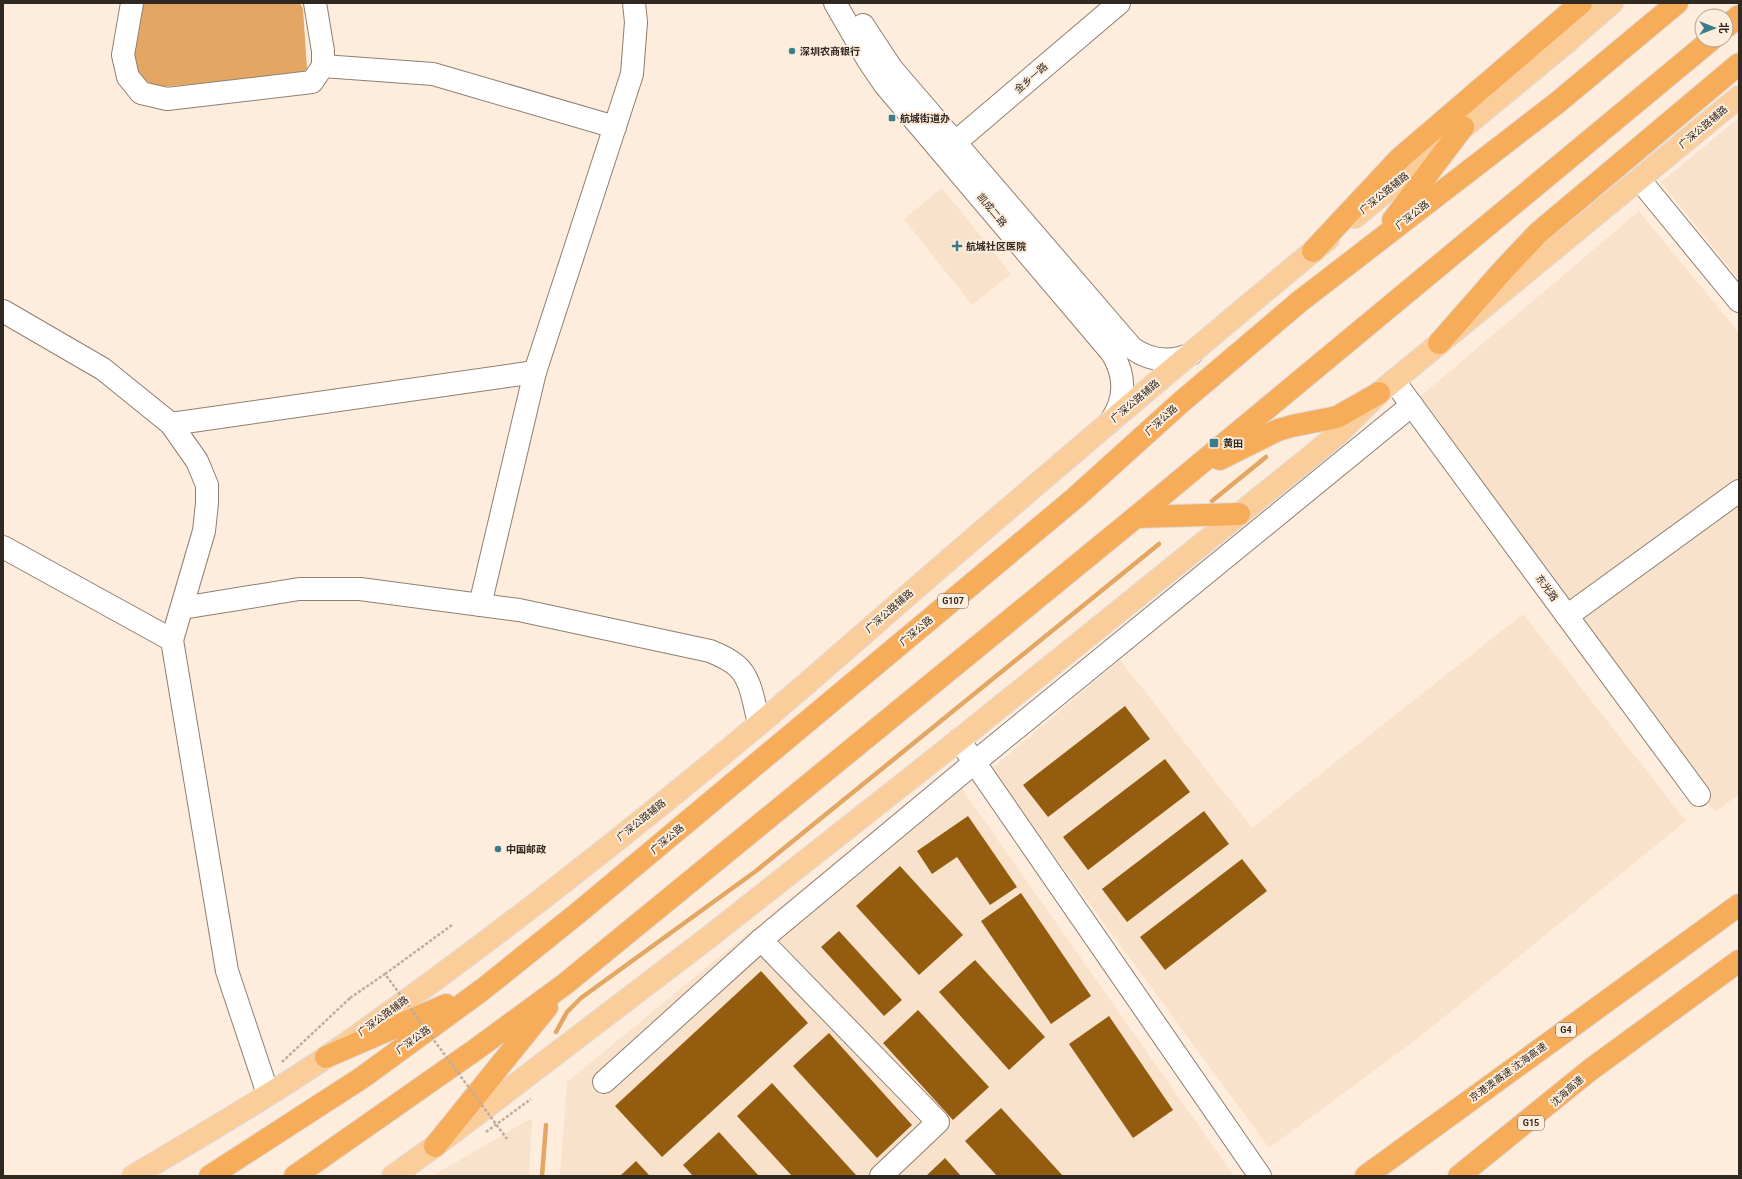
<svg xmlns="http://www.w3.org/2000/svg" width="1742" height="1179" viewBox="0 0 1742 1179" font-family="Roboto,'Noto Sans SC',sans-serif">
<style>
.built{fill:#f9e2cb}
.water{fill:#e3a663}
.lines{fill:none;stroke-linecap:round;stroke-linejoin:round}
.stream{stroke:#e3a663;stroke-width:4.5}
.building{fill:#945c0e}
.minor-casing{stroke:#8f7f70;stroke-width:24}
.major-casing{stroke:#dedddc;stroke-width:24}
.highway-casing{stroke:#dedddc;stroke-width:24}
.path{stroke:#bbad9f;stroke-width:2.5;stroke-dasharray:3 2;stroke-linecap:butt}
.minor{stroke:#fff;stroke-width:22}
.major{stroke:#facd9b;stroke-width:22}
.highway{stroke:#f6ac59;stroke-width:22}
.path-bridge{stroke:#bbad9f;stroke-width:2.5;stroke-dasharray:3 2;stroke-linecap:butt}
.poi-dot{fill:#3a7c8d;stroke:#feeddc;stroke-width:1.5}
.labels{text-anchor:middle;dominant-baseline:central;stroke-width:4;stroke-linejoin:round;paint-order:stroke}
.shield{fill:#feeddc;stroke:#6d645a;stroke-width:1}
.shield-label{font-size:9px;font-weight:bold;fill:#2f2922}
.poi-label{font-size:10px;font-weight:bold;fill:#2f2922;stroke:#feeddc;text-anchor:start}
.street-label{font-size:10px;fill:#2f2922;stroke:#feeddc}
</style>
<rect width="100%" height="100%" fill="#feeddc"/>
<g class="built">
<path d="M1739 118V280L1661 182Z"/>
<path d="M942 188 1011 274 972 305 904 219Z"/>
<path d="M1639 211 1739 333V794L1715 812 1416 400Z"/>
<path d="M1523 614 1686 821 1417 1039 1269 1148 991 769 1120 660 1252 828Z"/>
<path d="M948 769 1234 1176H560L567 1082Z"/>
<path d="M532 1118 529 1176H432Z"/>
</g>
<path class="water" d="M142 3H300L303 9 307 69 300 74 171 86H154L135 73 133 59Z"/>
<g class="lines">
<g class="stream">
<path d="M1212 501 1266 457"/>
<path d="M556 1032 567 1012 581 998 756 871 1159 544"/>
<path d="M542 1176 546 1125"/>
</g>
</g>
<g class="building">
<path d="M1125 706 1150 739 1048 817 1023 785Z"/>
<path d="M1165 759 1190 792 1088 870 1063 837Z"/>
<path d="M1204 811 1229 844 1127 922 1102 889Z"/>
<path d="M968 816 1017 887 990 905 957 857 932 874 917 851Z"/>
<path d="M1242 859 1267 891 1165 970 1140 937Z"/>
<path d="M900 866 963 935 919 975 856 906Z"/>
<path d="M1021 893 1091 996 1051 1024 981 921Z"/>
<path d="M839 931 902 1000 884 1016 821 947Z"/>
<path d="M975 960 1045 1037 1009 1070 939 992Z"/>
<path d="M761 971 808 1023 662 1157 615 1106Z"/>
<path d="M918 1010 989 1087 953 1120 883 1043Z"/>
<path d="M1109 1016 1173 1110 1133 1138 1069 1044Z"/>
<path d="M829 1033 912 1125 877 1158 793 1066Z"/>
<path d="M772 1083 856 1175 855 1176H792L737 1116Z"/>
<path d="M1001 1108 1063 1176H997L965 1141Z"/>
<path d="M719 1132 759 1176H693L683 1165Z"/>
<path d="M945 1158 961 1176H926Z"/>
<path d="M636 1161 650 1176H620Z"/>
</g>
<g class="lines">
<g class="minor-casing">
<g id="minor">
<path d="M132 3 123 55 128 77 141 93 167 99 312 82 323 66V51L315 3"/>
<path d="M835 3 868 60 885 85 1112 353C1126 376 1126 400 1110 422"/>
<path d="M863 25 892 69 1132 348C1150 361 1170 363 1191 354"/>
<path d="M323 66 433 74 615 127"/>
<path d="M944 152 1119 3"/>
<path d="M1639 179 1739 301"/>
<path d="M3 311 103 369 171 424 197 461 207 485V503L204 531 172 640"/>
<path d="M1394 381 1699 795"/>
<path d="M171 424 535 372"/>
<path d="M3 547 172 640 227 971 268 1094"/>
<path d="M480 605 535 372 632 74 636 22 634 3"/>
<path d="M182 608 299 589H360L519 610 710 651C720 655 729 659 737 666 752 679 754 706 759 723"/>
<path d="M1567 616 1739 491"/>
<path d="M959 740 1260 1176"/>
<path d="M761 940 938 1122 881 1176"/>
<path d="M604 1082 761 940 975 762 1412 405"/>
</g>
</g>
<g class="major-casing">
<g id="major">
<path d="M1355 217 1567 42 1612 3"/>
<path d="M133 1176C198 1138 266 1098 328 1056 477 953 619 841 758 725 828 666 897 604 966 545 1086 442 1206 339 1328 239"/>
<path d="M393 1176 435 1146 713 934 959 740 1320 449 1340 432 1379 393 1739 97"/>
</g>
</g>
<g class="highway-casing">
<g id="highway">
<path d="M1726 27 1739 16"/>
<path d="M1393 220 1463 127"/>
<path d="M1313 251 1400 158 1581 3"/>
<path d="M1439 343 1504 269 1538 233 1739 64"/>
<path d="M1220 459 1278 430 1292 426 1337 417 1379 393"/>
<path d="M1136 517 1239 514"/>
<path d="M326 1057 446 1005"/>
<path d="M435 1146 547 1007"/>
<path d="M210 1176 363 1077 482 990 578 913 1075 498 1179 404 1299 302 1557 103 1677 3"/>
<path d="M295 1176 475 1050 565 984 1136 517 1711 40"/>
<path d="M1366 1176 1739 905"/>
<path d="M1459 1176 1590 1070 1739 961"/>
</g>
</g>
<g class="path">
<path d="M385 974 452 925"/>
<path d="M282 1062 350 998"/>
<path d="M486 1132 531 1099"/>
</g>
<use href="#minor" class="minor"/>
<use href="#major" class="major"/>
<use href="#highway" class="highway"/>
<path class="path-bridge" d="M350 998 385 974 507 1139"/>
</g>
<g class="poi-dot">
<circle cx="792" cy="51" r="4"/>
<rect x="888" y="114" width="8" height="8" rx="2"/>
<path d="M955 240h4v4h4v4h-4v4h-4v-4h-4v-4h4z"/>
<rect x="1209" y="438" width="10" height="10" rx="2"/>
<circle cx="498" cy="849" r="4"/>
</g>
<g class="labels">
<g class="shield">
<rect x="938" y="594" width="30" height="14" rx="3"/>
<rect x="1556" y="1023" width="20" height="14" rx="3"/>
<rect x="1518" y="1116" width="26" height="14" rx="3"/>
</g>
<g class="shield-label">
<text x="953" y="601">G107</text>
<text x="1566" y="1030">G4</text>
<text x="1531" y="1123">G15</text>
</g>
<g class="poi-label">
<text x="800" y="51">深圳农商银行</text>
<text x="900" y="118">航城街道办</text>
<text x="966" y="246">航城社区医院</text>
<text x="1223" y="443">黄田</text>
<text x="506" y="849">中国邮政</text>
</g>
<g class="street-label">
<text transform="translate(1031 78) rotate(-41)">金乡一路</text>
<text transform="translate(1703 127) rotate(-40)">广深公路辅路</text>
<text transform="translate(1384 193) rotate(-39)">广深公路辅路</text>
<text transform="translate(992 210) rotate(50)">凯成二路</text>
<text transform="translate(1412 215) rotate(-38)">广深公路</text>
<text transform="translate(1135 401) rotate(-40)">广深公路辅路</text>
<text transform="translate(1161 420) rotate(-42)">广深公路</text>
<text transform="translate(1547 588) rotate(54)">东光路</text>
<text transform="translate(889 611) rotate(-41)">广深公路辅路</text>
<text transform="translate(916 631) rotate(-40)">广深公路</text>
<text transform="translate(641 820) rotate(-39)">广深公路辅路</text>
<text transform="translate(667 839) rotate(-40)">广深公路</text>
<text transform="translate(383 1016) rotate(-36)">广深公路辅路</text>
<text transform="translate(413 1040) rotate(-36)">广深公路</text>
<text transform="translate(1508 1072) rotate(-36)">京港澳高速 沈海高速</text>
<text transform="translate(1567 1091) rotate(-42)">沈海高速</text>
</g>
</g>
<rect width="1742" height="1179" fill="none" stroke="#2f2922" stroke-width="8"/>
<g transform="translate(1714 28) rotate(90)"><circle r="19" fill="#feeddc" stroke="#ab9f92"/>
<path d="M0-3L7 15L0 10L-7 15Z" fill="#3a7c8d"/>
<text y="-6" font-size="11" font-weight="bold" text-anchor="middle" fill="#2f2922">北</text>
</g>
</svg>
